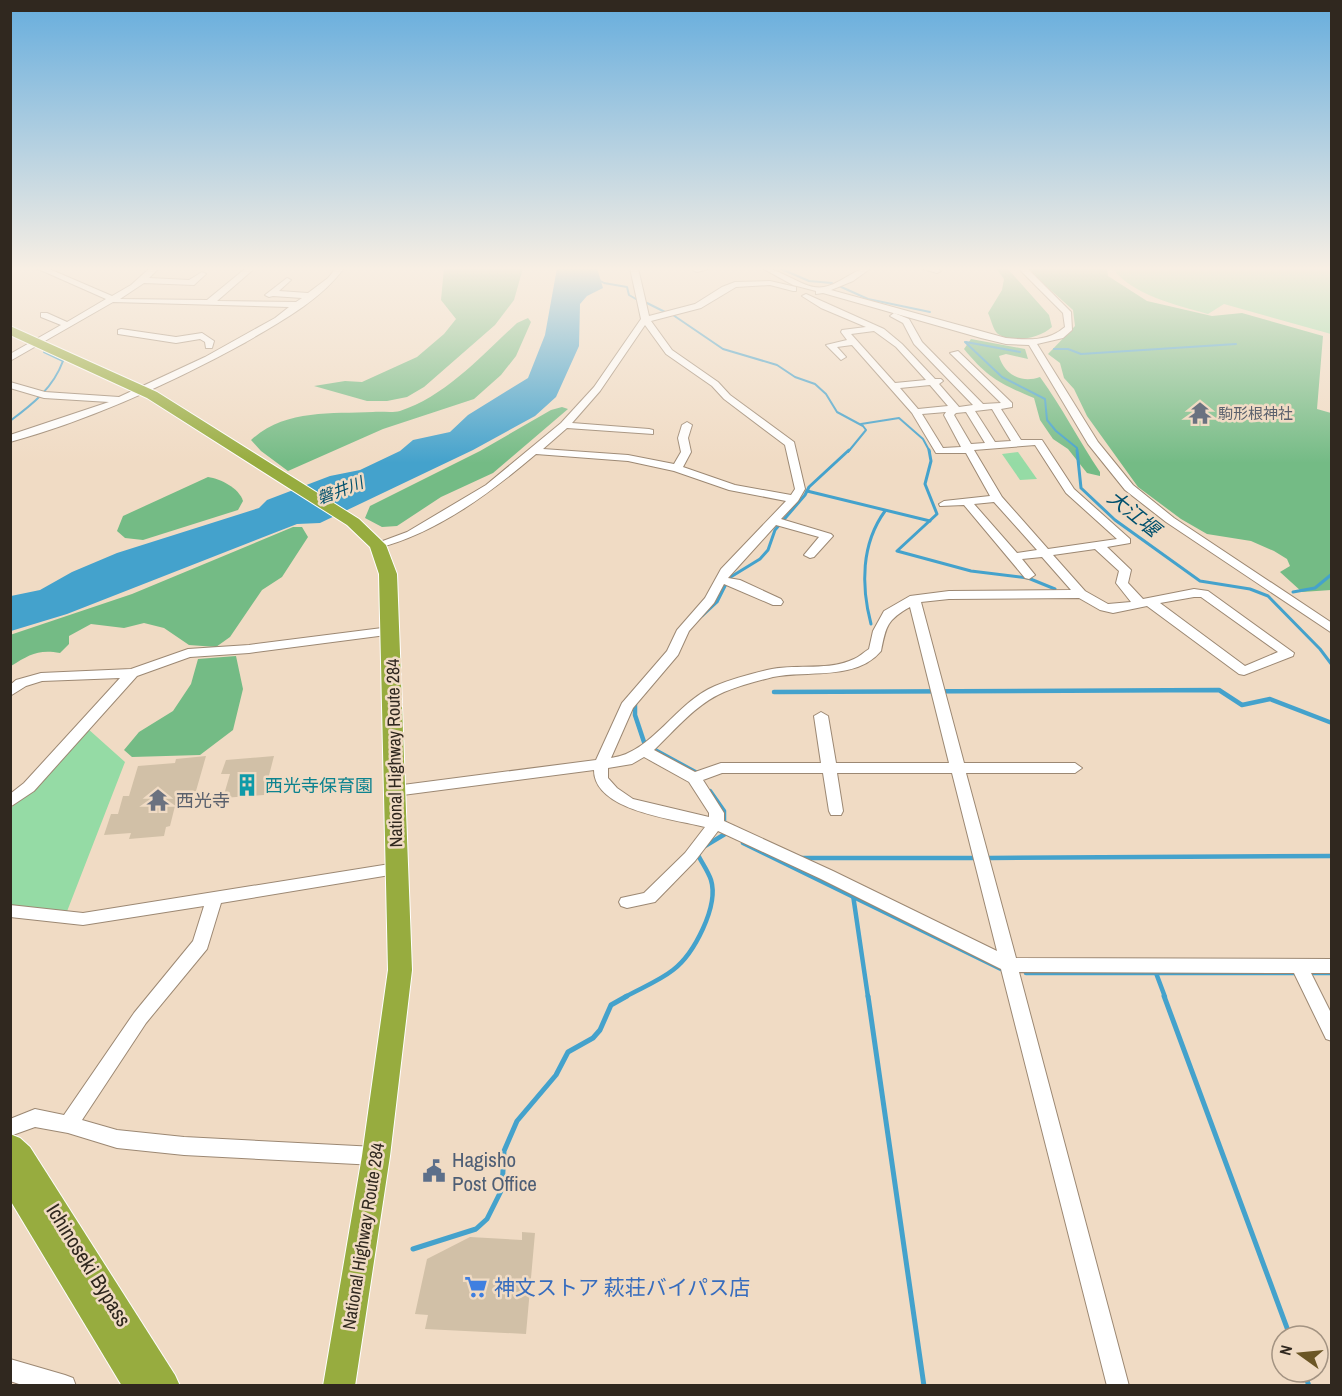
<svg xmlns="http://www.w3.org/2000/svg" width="1342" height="1396" viewBox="0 0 1342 1396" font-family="'Archivo Narrow','Noto Sans JP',sans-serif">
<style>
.green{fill:#95dba5}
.forest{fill:#74bb85}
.water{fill:#44a2cc}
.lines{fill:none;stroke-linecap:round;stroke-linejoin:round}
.stream-far3{stroke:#44a2cc;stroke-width:2}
.stream-far2{stroke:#44a2cc;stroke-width:3}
.stream-far1{stroke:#44a2cc;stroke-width:4.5}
.stream{stroke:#44a2cc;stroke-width:5}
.building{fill:#d1c0a7}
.minor-casing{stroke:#9c8873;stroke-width:2}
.highway-casing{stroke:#fff;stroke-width:2}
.minor{fill:#fff;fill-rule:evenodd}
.highway{fill:#97ac3f;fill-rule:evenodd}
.labels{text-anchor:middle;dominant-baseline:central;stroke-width:5;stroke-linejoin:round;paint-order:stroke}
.far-worship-label{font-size:15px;fill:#5b616d;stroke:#f0dbc4;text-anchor:start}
.far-water-label{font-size:16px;font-style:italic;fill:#00506d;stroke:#f0dbc4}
.street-label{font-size:18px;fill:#30281f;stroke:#f0dbc4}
.culture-label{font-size:18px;fill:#0d838f;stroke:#f0dbc4;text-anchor:start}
.worship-label{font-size:18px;fill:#5b616d;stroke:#f0dbc4;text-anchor:start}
.water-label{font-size:20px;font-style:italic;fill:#00506d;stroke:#f0dbc4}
.near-service-label{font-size:21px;fill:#4e5e75;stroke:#f0dbc4;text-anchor:start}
.near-street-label{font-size:21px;fill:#30281f;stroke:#f0dbc4}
.near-shop-label{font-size:21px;fill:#366cbe;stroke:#f0dbc4;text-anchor:start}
</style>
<rect width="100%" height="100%" fill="#f0dbc4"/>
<g class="green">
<path d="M1112 268H1331V334L1224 304 1208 314C1176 305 1132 295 1112 268Z"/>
<path d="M1018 452 1037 479 1020 480 1002 454Z"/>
<path d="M87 728 125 762 66 914 11 907V808L28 793Z"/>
</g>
<g class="forest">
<path d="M444 268H523L514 300 495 325 424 387 407 397 387 401H367L314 386 345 381 362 382 417 357 444 334 456 319 441 300Z"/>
<path d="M996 268H1007L1049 315 1052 327C1040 338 1012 344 998 334 993 330 991 319 988 313L1002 290 1004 279Z"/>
<path d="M1026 268H1107L1108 276 1147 301 1212 316 1242 313 1323 336 1317 409 1331 413V590L1302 592 1280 572 1290 566 1287 559 1274 551 1251 541 1207 534 1181 519 1138 487 1087 416 1074 389 1064 378 1060 363 1048 354 1075 326 1073 310Z"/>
<path d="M528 318 531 322 516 356 501 375 474 399 383 429 288 471 261 451 251 440C285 409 330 414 373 412 381 411 392 413 400 411 446 396 482 355 517 323Z"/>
<path d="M971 339 1025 349 1028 359 1006 354 999 356C1004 374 1021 384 1040 377 1062 407 1079 441 1100 472V476L1087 473 1068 449 1053 439 1040 420 1034 398C1000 384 987 377 964 349Z"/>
<path d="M562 407 568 409 493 473 441 497 397 526 382 527 365 518 370 506 480 451 551 410Z"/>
<path d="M208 477C221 479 239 488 243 501L238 510 143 540 125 538 117 531 123 516Z"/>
<path d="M293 527H302L308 537 282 577 262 590 230 637 216 647 189 645 164 628 144 623 124 628 91 624 69 636V644L60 653C38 649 29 655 11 666L10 635 132 594Z"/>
<path d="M236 656 243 689 233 730 200 755 132 757 124 750 139 732 173 711 191 684 198 659Z"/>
</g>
<path class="water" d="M557 268H597L603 288 587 296 580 304 579 346 556 397 535 416 473 450 320 523 297 524 67 614 11 631V596L40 590 72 572 117 553 259 508 267 500 330 476 360 470 400 451 413 440 450 432 468 415 528 378 545 335Z"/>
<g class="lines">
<g class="stream-far3">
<path d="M779 268 809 281 832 283"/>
<path d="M597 279 604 283 627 287 629 295 636 299"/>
<path d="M839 286 868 299 930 312"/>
<path d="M647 303 667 313"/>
<path d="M673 315 723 349 777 365 795 377 815 384 826 394 837 412 863 426 866 430 848 452"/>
<path d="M965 342 1002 377 1045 399 1047 420 1056 431 1077 448V452"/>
<path d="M966 342 1020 352"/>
<path d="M1054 349H1068L1081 354 1236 344"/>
<path d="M10 421C33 404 53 388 63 361L44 352"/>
<path d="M861 424 899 418 923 439 930 452"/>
</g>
<g class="stream-far2">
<path d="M929 450 931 461 925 484 937 514 897 551 971 571 1028 578 1055 589"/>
<path d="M1077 450 1081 488 1115 520 1200 581 1250 589 1268 596 1320 649 1332 665"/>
<path d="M807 491 930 521"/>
<path d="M1293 592 1315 588 1332 574"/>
<path d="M702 616 717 602 729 578 760 559 768 550 775 530 805 495 809 487 849 450"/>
<path d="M871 624C861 586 861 544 885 511"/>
</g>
<g class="stream-far1">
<path d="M774 692 1219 690 1242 705 1270 699 1332 723"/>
<path d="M635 702V715L644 742"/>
<path d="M653 749 697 773"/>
<path d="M710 791 724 811V822"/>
<path d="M743 843 1001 969"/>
<path d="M705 846 725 834"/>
<path d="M801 858H974"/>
<path d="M989 858 1332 856"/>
<path d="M853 895 868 997"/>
<path d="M1026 973H1298"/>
<path d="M1156 973 1165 997"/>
<path d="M1308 973H1332"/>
<path d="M625 997C641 988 659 981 673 970 694 954 719 906 711 880 708 871 702 863 698 855L700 851"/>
</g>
<g class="stream">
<path d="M868 996 924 1386"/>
<path d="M1164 996 1290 1336"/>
<path d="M413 1249 476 1229 487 1219 502 1189 504 1151 517 1121 556 1075 568 1052 593 1038 600 1030 611 1005 627 996"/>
<path d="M1304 1372 1309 1386"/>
</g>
</g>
<g class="building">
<path d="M206 756 192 805 175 806 170 826 166 827 164 836 129 839 131 833 104 835 111 814H118L123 796H129L138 766 175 763 176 759Z"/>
<path d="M274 756 264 795 223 798 230 774H221L226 760Z"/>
<path d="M522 1232 535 1233 526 1334 425 1329 428 1315 415 1314 427 1259 470 1237 522 1240Z"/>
</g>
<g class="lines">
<g class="minor-casing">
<g id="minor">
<path d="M36 268H47L112 296 131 285 150 268H159L149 278 189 280 202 272 206 274 194 285 144 283 120 299 207 300 246 268H255L217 301 296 302 302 298 273 296 269 297 265 295 287 278 291 280 279 291 308 293 328 278 336 268H344C321 300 280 322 246 342 171 383 93 419 10 442V435L109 402 44 398 10 388V382L45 392 119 397 205 357 275 318 289 307 113 302 10 361V354L61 325 41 317V313H47L67 322 106 299Z"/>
<path d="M630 268H638L649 316 695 304 722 287 735 282 770 281 796 287V291H793L770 285 736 287 701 308 651 321 672 350 718 382 730 395 794 442 805 489 798 501 781 519 831 534 833 536 814 557 810 558 804 555 819 537 776 525 728 578 740 580 781 599 783 602 781 605H773L724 584 714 603 689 631 678 655 633 708 611 758C652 753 676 702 715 686 732 679 754 673 772 669 798 664 829 671 854 659 859 657 864 652 869 649L873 631 884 611 910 596 949 591 1071 590 1042 557 1022 559 1035 575 1029 579 1025 578 964 505 940 506 939 504 944 501 990 496 966 453H936L912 413 852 345 837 347 846 357 841 360 826 345 847 340 841 332 842 330 866 327 821 308 802 296 806 294 884 329 902 344 935 379H941L943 381 939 384 959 407 973 405 914 344 903 323 890 316 894 313 909 319 922 342 983 404 1001 403 950 353 958 351 1012 403V407L1001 409 1021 440H1042L1074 489 1130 539V543L1107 547 1131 570 1128 583 1143 599 1194 589 1208 591 1294 653 1293 656 1244 675 1239 674 1147 606 1113 613 1100 610 1079 598 949 599 921 602 964 763H1075L1082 768 1075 773H966L1016 958 1332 959V973H1311L1332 1015V1041L1326 1039 1294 973 1019 972 1129 1386H1107L1001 969 821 879 718 831 695 861 655 902 627 908 621 906 619 902 621 898 644 893 685 853 705 827C674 819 594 811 594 770L395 796 390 795 388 791 390 787 395 786 596 760 622 703 667 651 677 630 705 598 721 569 786 501 729 490 674 471 628 461 536 454C490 493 437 533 378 548L372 545 407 532 486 485 561 423 594 387 641 319ZM645 325 666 354 712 386 724 399 785 445 795 489 791 495 735 485 683 467 691 452 688 438 692 425 687 422 682 425 678 438 681 452 674 464 628 455 543 449 567 428 653 434V430L649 429 572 423 600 391ZM874 331 896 347 926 380 895 383 851 334ZM930 385 948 406 918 409 900 388ZM992 409 1011 441 995 442 975 411ZM946 412 944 415 961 447 943 448 922 414ZM966 412 985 443 971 444 954 415 956 413ZM1035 445 1066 493 1117 539 1048 549 1002 497 974 450ZM994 502 1037 550 1017 553 974 504ZM1095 549 1119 571 1116 583 1131 602 1108 604 1085 591 1053 555ZM1194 597H1201L1278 652 1245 666 1160 603ZM910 607 949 763H836L828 716 821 712 814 716 821 763H721L695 772 654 750C675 730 696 704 724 692 739 686 757 681 773 677 807 670 856 681 881 651 886 626 887 620 910 607ZM644 757 689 782 709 813V817L633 799 617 788 608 778V768L632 764ZM722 773H823L829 811 831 815H841L843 811 837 773H952L997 951 833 871 724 821V813L703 780Z"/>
<path d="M695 268H712L697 272 693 270Z"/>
<path d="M762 268C782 268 805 291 824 287 841 284 854 268 871 268L853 281 831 290 1006 338C1027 340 1048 342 1065 327L1063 313 1018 268H1027L1071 312 1072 330 1063 338 1037 344 1098 442 1133 485 1174 518 1332 623V633L1166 522 1125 490 1088 444 1029 345 1006 344 981 338 823 293 816 294V291L793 285Z"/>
<path d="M920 268H935L941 271 937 273Z"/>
<path d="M121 329 176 337 202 333 214 341 212 348H206L205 342 200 339 176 343 118 334V330Z"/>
<path d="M390 627 394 628 396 631 394 634 249 653 190 657 137 676 34 791 10 807V794L24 783 120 678 42 681 26 686 10 696V685L16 680 41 673 131 669 188 649 249 645Z"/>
<path d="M396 863 402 865 404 869 402 873 221 903 207 949 146 1023 82 1120 117 1130 184 1137 376 1147 383 1150 386 1156 383 1162 376 1165 184 1155 117 1148 68 1133 35 1127 10 1136V1119L35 1109 64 1115 134 1013 193 941 204 906 83 925 10 917V905L83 913Z"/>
<path d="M10 1359 65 1375 73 1378 76 1386H25L10 1381Z"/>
</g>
</g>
<g class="highway-casing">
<g id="highway">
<path d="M10 326 157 392 359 519 386 545 397 574 412 970 390 1156 355 1386H323L362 1156 388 970 379 574 370 547 347 525 147 398 10 335Z"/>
<path d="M10 1134 20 1138 30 1147 175 1375 180 1386H122L10 1200Z"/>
</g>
</g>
<use href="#minor" class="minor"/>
<use href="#highway" class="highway"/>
</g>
<linearGradient id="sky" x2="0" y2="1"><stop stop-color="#66addd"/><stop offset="0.58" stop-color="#f8efe4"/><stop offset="1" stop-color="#f8efe4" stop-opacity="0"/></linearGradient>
<rect width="1342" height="463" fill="url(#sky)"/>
<defs>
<g id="temple-bare" transform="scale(1.8)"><path d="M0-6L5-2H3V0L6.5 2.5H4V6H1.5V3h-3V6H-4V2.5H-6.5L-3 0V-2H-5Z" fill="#6b7280" stroke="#f0dbc4" stroke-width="2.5" paint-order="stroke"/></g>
<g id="building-bare" transform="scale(1.8)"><path d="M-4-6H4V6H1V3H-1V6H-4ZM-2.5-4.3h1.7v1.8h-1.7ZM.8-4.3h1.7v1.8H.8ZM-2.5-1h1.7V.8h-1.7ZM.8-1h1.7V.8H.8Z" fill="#0f9aa8" stroke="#f0dbc4" stroke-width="2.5" paint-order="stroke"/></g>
<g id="civic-bare" transform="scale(1.8)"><path d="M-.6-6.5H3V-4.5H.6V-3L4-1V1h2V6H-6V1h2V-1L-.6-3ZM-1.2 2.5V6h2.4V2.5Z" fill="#5c6f8a" stroke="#f0dbc4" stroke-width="2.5" paint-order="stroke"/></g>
<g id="supermarket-bare" transform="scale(1.8)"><path d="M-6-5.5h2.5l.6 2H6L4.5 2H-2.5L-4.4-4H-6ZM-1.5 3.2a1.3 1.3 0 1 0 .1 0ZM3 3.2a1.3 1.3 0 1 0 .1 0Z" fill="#3f7fe0" stroke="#f0dbc4" stroke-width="2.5" paint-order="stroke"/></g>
</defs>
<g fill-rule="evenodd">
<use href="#temple-bare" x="1200" y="413"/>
<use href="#building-bare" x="247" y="785"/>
<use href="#temple-bare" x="158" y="800"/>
<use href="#civic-bare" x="434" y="1171"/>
<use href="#supermarket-bare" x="476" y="1287"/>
</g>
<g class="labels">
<g class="far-worship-label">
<text x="1218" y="413">駒形根神社</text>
</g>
<g class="far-water-label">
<text transform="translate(340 490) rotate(-21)">磐井川</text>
</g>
<g class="street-label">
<text transform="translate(394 753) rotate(-91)">National Highway Route 284</text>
<text transform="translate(363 1236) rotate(-81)">National Highway Route 284</text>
</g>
<g class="culture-label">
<text x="265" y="785">西光寺保育園</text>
</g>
<g class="worship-label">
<text x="176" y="800">西光寺</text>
</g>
<g class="water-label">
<text transform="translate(1134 513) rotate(39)">大江堰</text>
</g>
<g class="near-service-label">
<text x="452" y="1159">Hagisho<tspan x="452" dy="24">Post Office</tspan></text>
</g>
<g class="near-street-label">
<text transform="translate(89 1265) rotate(58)">Ichinoseki Bypass</text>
</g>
<g class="near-shop-label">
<text x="494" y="1287">神文ストア 萩荘バイパス店</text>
</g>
</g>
<rect width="1342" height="1396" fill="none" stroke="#30281f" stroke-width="24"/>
<g transform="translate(1300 1354) rotate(285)"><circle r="28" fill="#f0dbc4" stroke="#a39382" stroke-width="1.5"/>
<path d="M0-4.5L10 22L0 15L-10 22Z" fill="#6b5625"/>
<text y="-9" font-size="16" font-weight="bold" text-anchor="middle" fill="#30281f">N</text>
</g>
</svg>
